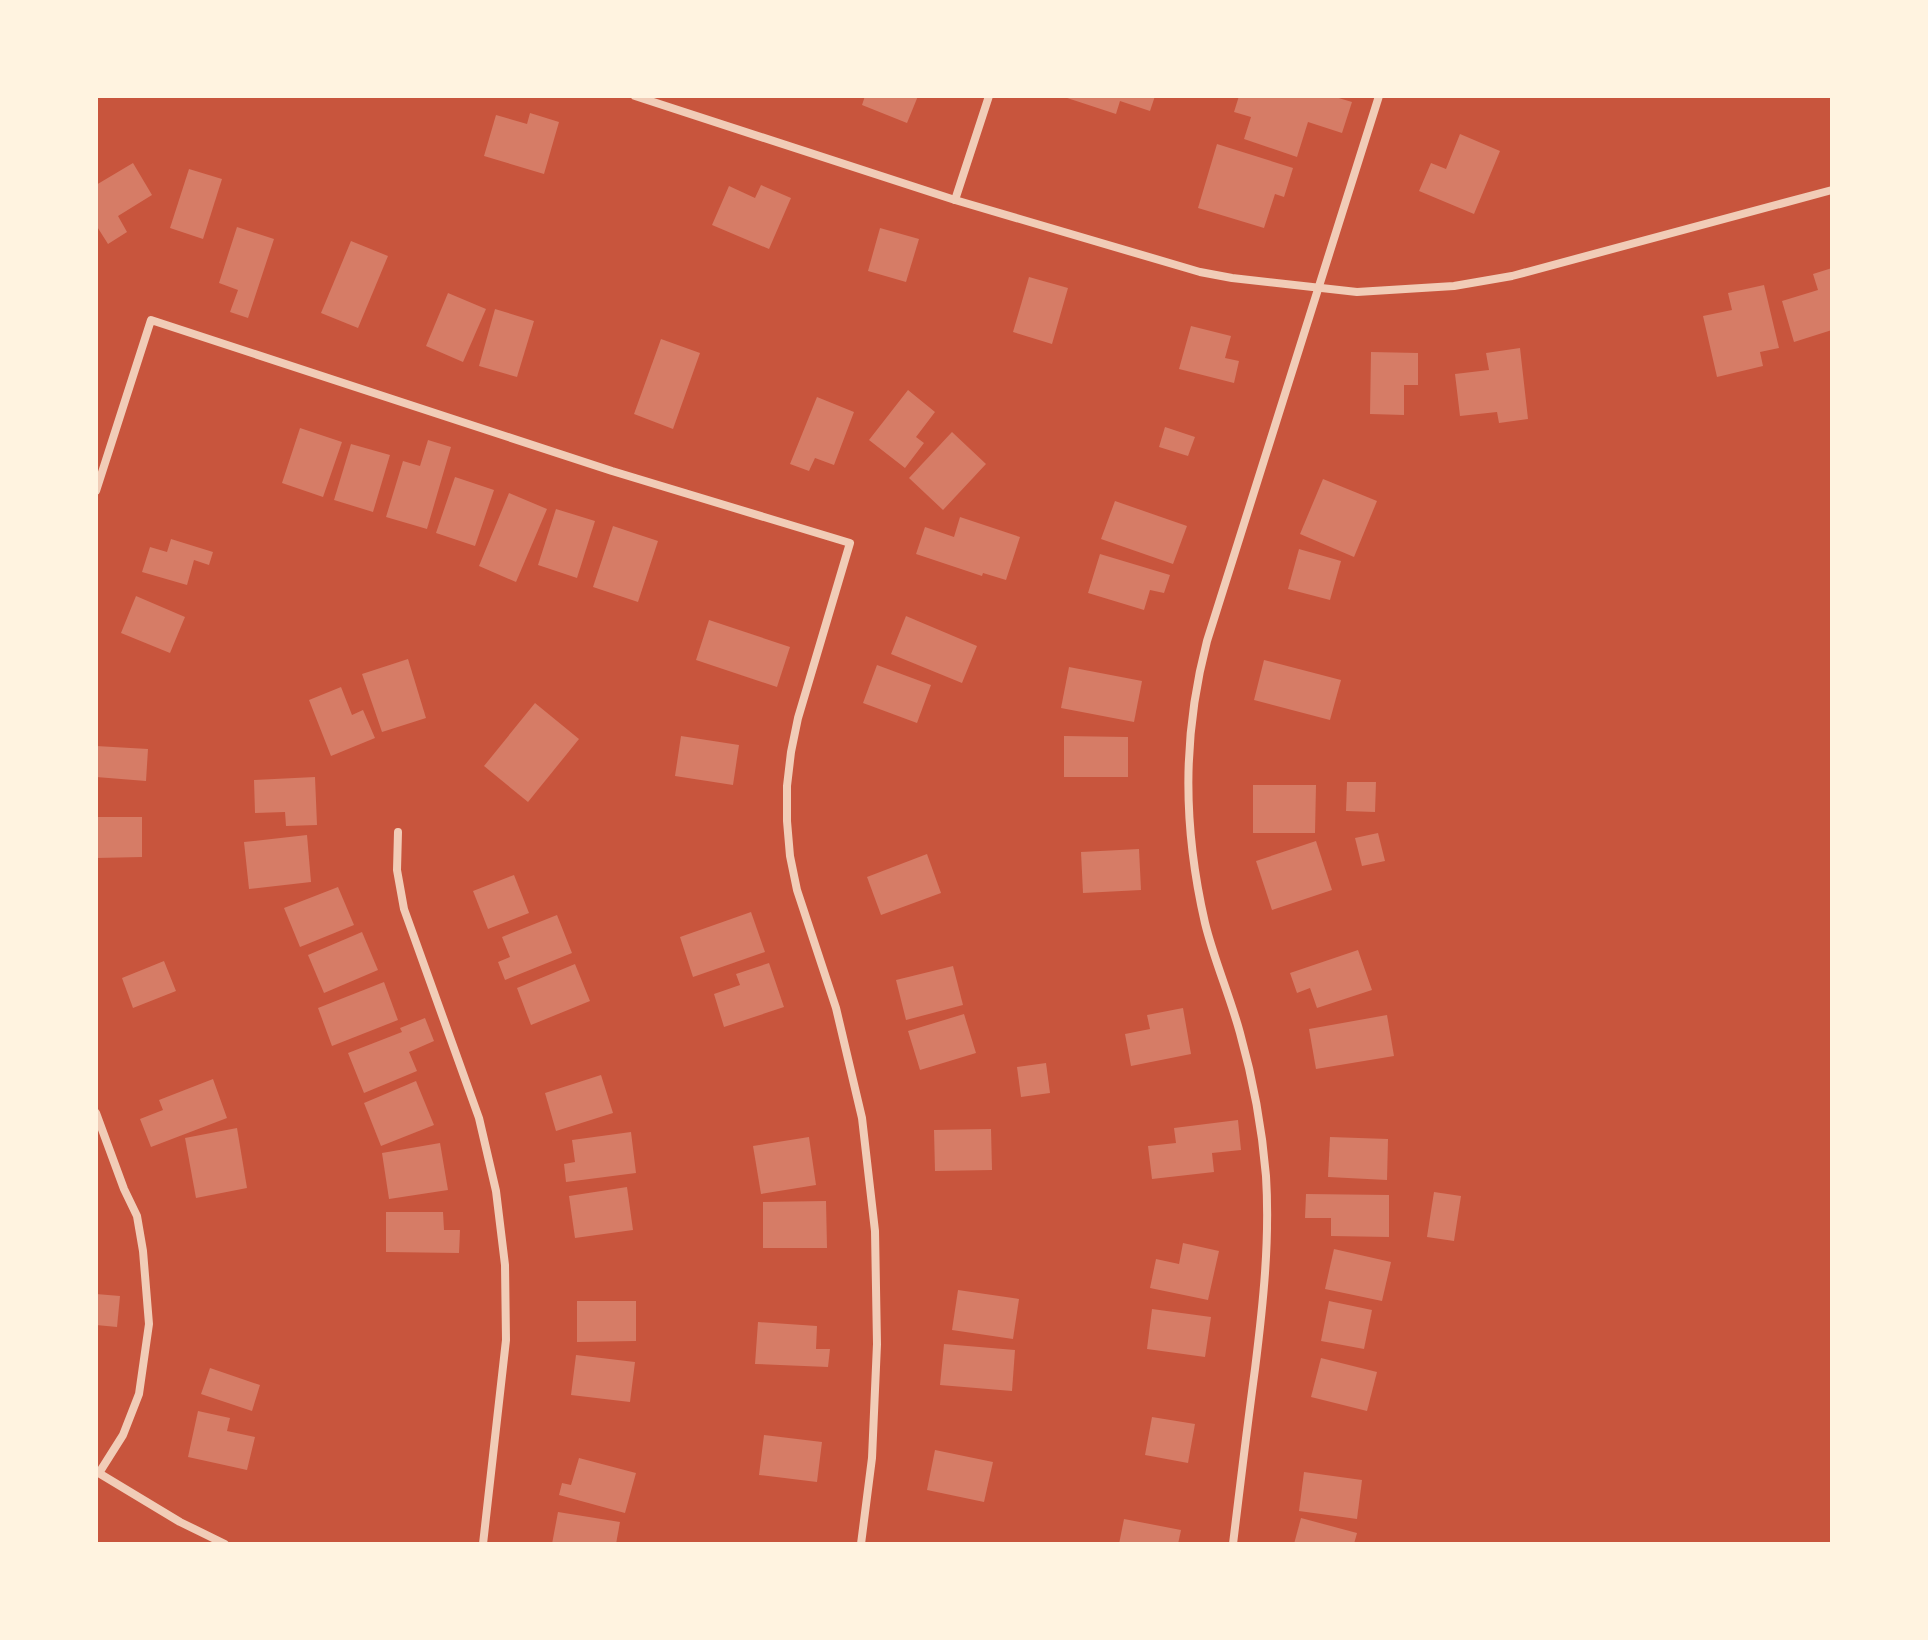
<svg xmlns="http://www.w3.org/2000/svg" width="1928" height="1640" viewBox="0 0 1928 1640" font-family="'Zilla Slab',serif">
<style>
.building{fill:#d67c66}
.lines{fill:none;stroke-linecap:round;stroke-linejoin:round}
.minor{stroke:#f1ccb7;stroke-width:8}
</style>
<rect width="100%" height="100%" fill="#c8553d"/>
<g class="building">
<path d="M865 96H918L907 123 862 105Z"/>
<path d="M1061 96H1155L1150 111 1120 101 1116 114Z"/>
<path d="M1239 96H1332L1352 102 1342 133 1308 122 1297 157 1244 139 1251 117 1234 112Z"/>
<path d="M530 113 559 122 544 174 484 156 496 115 527 124Z"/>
<path d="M1460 134 1500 151 1474 214 1419 191 1431 163 1446 169Z"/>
<path d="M1217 144 1293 168 1284 197 1275 194 1264 228 1198 208Z"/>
<path d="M133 163 152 195 118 216 127 232 108 244 96 225V185Z"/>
<path d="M189 169 222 179 203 239 170 228Z"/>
<path d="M761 185 791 198 769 249 712 225 729 186 755 198Z"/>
<path d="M237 227 274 239 248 318 230 312 238 290 219 283Z"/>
<path d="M880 228 919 239 906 282 868 271Z"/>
<path d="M351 241 388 256 358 328 321 313Z"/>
<path d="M1832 268V330L1794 342 1782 301 1818 290 1813 274Z"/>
<path d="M1029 277 1068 288 1052 344 1013 332Z"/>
<path d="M1764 285 1779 348 1760 352 1763 366 1717 377 1703 316 1732 310 1728 293Z"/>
<path d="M448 293 486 309 463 362 426 346Z"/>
<path d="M495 309 534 321 517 377 479 366Z"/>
<path d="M1191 326 1231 336 1225 358 1239 361 1234 383 1179 369Z"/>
<path d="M661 339 700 353 673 429 634 414Z"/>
<path d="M1520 348 1528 419 1499 423 1497 412 1460 416 1455 374 1489 370 1486 353Z"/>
<path d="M1371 352 1418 353V385H1404V415L1370 414Z"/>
<path d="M908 390 935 412 916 437 924 443 905 468 869 440Z"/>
<path d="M817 397 854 412 834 465 815 458 809 471 790 464Z"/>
<path d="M1165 427 1195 437 1188 456 1159 447Z"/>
<path d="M300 428 342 442 323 497 282 483Z"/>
<path d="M952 432 986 464 943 510 909 478Z"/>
<path d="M428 440 451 447 427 529 386 517 403 461 420 466Z"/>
<path d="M351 444 390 455 373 512 334 500Z"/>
<path d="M455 477 494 490 475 546 436 533Z"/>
<path d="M1323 479 1377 501 1354 557 1300 534Z"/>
<path d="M509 493 547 509 516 582 479 566Z"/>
<path d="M1115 501 1187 526 1173 564 1101 539Z"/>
<path d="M556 509 595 521 577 578 538 565Z"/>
<path d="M960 517 1020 537 1006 580 983 573 982 576 916 554 925 527 954 537Z"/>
<path d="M613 526 658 541 638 602 593 587Z"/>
<path d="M171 539 213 552 209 565 194 560 187 585 142 572 150 547 167 552Z"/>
<path d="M1299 549 1341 561 1330 600 1288 589Z"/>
<path d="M1100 554 1170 575 1164 593 1150 590 1144 610 1088 593Z"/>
<path d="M136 596 185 617 170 653 121 633Z"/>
<path d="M906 616 977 646 962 683 891 654Z"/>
<path d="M709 620 790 647 777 687 696 660Z"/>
<path d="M408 659 426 718 382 732 362 674Z"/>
<path d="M1264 660 1341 680 1330 720 1254 700Z"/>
<path d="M877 665 931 685 917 723 863 703Z"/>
<path d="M1069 667 1142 681 1134 722 1061 708Z"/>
<path d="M341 687 352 715 363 710 375 738 331 756 309 700Z"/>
<path d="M535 703 579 739 528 802 484 766Z"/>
<path d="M681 736 739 745 733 785 675 776Z"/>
<path d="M1064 736 1128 737V777H1064Z"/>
<path d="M96 746 148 749 146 781 96 777Z"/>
<path d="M315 777 317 825 286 826 285 812 255 813 254 780Z"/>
<path d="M1347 782H1376L1375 812 1346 811Z"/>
<path d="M1253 785H1316L1315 833H1253Z"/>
<path d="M96 817H142V857L96 858Z"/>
<path d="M1378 833 1385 861 1362 866 1355 838Z"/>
<path d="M307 835 311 882 249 889 244 842Z"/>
<path d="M1316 841 1332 890 1272 910 1256 861Z"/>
<path d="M1139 849 1141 890 1083 893 1081 852Z"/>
<path d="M927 854 941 893 881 915 867 877Z"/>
<path d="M514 875 529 913 488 929 473 891Z"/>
<path d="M338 887 354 925 300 947 284 908Z"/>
<path d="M751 912 765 952 693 977 680 937Z"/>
<path d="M557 915 572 953 505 980 498 962 510 957 502 937Z"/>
<path d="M362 932 378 970 324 993 308 955Z"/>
<path d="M1358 950 1372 990 1317 1008 1310 988 1297 993 1290 973Z"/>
<path d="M164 961 176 991 133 1008 122 978Z"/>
<path d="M769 963 784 1007 724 1027 714 994 740 985 736 974Z"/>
<path d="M575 964 590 1001 531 1025 517 988Z"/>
<path d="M953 966 963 1005 906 1020 896 980Z"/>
<path d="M384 982 398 1020 332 1046 318 1008Z"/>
<path d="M1183 1008 1191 1054 1131 1066 1125 1034 1150 1029 1147 1015Z"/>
<path d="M964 1014 976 1053 920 1070 908 1031Z"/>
<path d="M1387 1015 1394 1056 1316 1069 1309 1029Z"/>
<path d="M425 1018 434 1041 409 1052 417 1071 364 1093 348 1053 402 1032 400 1028Z"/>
<path d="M1046 1063 1050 1093 1021 1097 1017 1067Z"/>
<path d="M601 1075 613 1113 556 1131 545 1093Z"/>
<path d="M213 1079 227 1118 151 1147 140 1119 163 1110 159 1100Z"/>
<path d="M416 1081 434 1125 381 1146 364 1103Z"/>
<path d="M1238 1120 1241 1150 1212 1153 1214 1172 1152 1179 1148 1146 1176 1143 1174 1128Z"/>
<path d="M237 1128 247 1188 196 1198 185 1138Z"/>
<path d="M991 1129 992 1170 935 1171 934 1130Z"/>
<path d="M631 1132 636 1173 566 1182 564 1164 575 1162 572 1140Z"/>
<path d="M809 1137 816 1185 761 1194 753 1146Z"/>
<path d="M1330 1137 1388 1139 1387 1180 1328 1177Z"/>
<path d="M440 1143 448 1190 389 1199 382 1153Z"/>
<path d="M627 1187 633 1230 575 1238 569 1196Z"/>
<path d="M1434 1192 1461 1196 1454 1241 1427 1237Z"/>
<path d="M1306 1194 1389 1195V1237L1331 1236V1218H1305Z"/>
<path d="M826 1201 827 1248H763V1202Z"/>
<path d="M386 1212H443L444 1230H460L459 1253 386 1252Z"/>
<path d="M1183 1243 1219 1251 1208 1300 1150 1288 1156 1259 1179 1264Z"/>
<path d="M1334 1249 1391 1262 1382 1301 1325 1289Z"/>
<path d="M958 1290 1019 1299 1013 1339 952 1330Z"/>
<path d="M96 1294 120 1296 117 1327 96 1325Z"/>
<path d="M577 1301H636V1341L577 1342Z"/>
<path d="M1329 1301 1372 1310 1364 1349 1321 1341Z"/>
<path d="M1152 1309 1211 1317 1205 1357 1147 1349Z"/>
<path d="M758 1322 817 1326 816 1349H830L828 1367 755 1364Z"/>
<path d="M944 1344 1015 1350 1012 1391 940 1385Z"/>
<path d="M576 1355 635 1362 630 1402 571 1395Z"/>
<path d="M1321 1358 1377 1372 1367 1411 1311 1397Z"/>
<path d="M210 1368 260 1385 252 1411 201 1394Z"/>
<path d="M198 1411 230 1418 227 1431 255 1437 247 1470 188 1457Z"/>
<path d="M1152 1417 1195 1424 1188 1463 1145 1455Z"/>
<path d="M764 1435 822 1442 817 1482 759 1475Z"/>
<path d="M935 1450 993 1462 984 1502 927 1490Z"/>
<path d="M579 1458 636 1473 625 1513 559 1495 562 1483 571 1485Z"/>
<path d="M1304 1472 1362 1480 1357 1519 1299 1511Z"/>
<path d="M558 1512 620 1522 616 1544H552Z"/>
<path d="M1301 1518 1357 1533 1354 1544H1294Z"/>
<path d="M1124 1519 1181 1530 1178 1544H1119Z"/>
</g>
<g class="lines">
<g class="minor">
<path d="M635 96 955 200 1200 272 1232 278 1357 292 1454 286 1512 276 1832 190"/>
<path d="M955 200 989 96"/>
<path d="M96 491 151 320 612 471 850 543 798 718 791 752 787 786V821L790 856 797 890 836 1008 862 1118 875 1231 877 1344 872 1458 861 1544"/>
<path d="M398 832 397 870 404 909 479 1118 496 1191 505 1265 506 1340 483 1544"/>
<path d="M96 1113 124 1189 137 1216 143 1251 149 1324 139 1394 123 1435 99 1473"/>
<path d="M97 1472 180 1522 225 1544"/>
<path d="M1233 1544C1240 1486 1247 1428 1255 1369 1263 1305 1270 1241 1266 1176 1262 1128 1253 1079 1240 1033 1230 996 1214 960 1205 923 1183 827 1182 737 1207 641L1379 96"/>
</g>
</g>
<rect width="1928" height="1640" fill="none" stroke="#fff3e0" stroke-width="196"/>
</svg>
